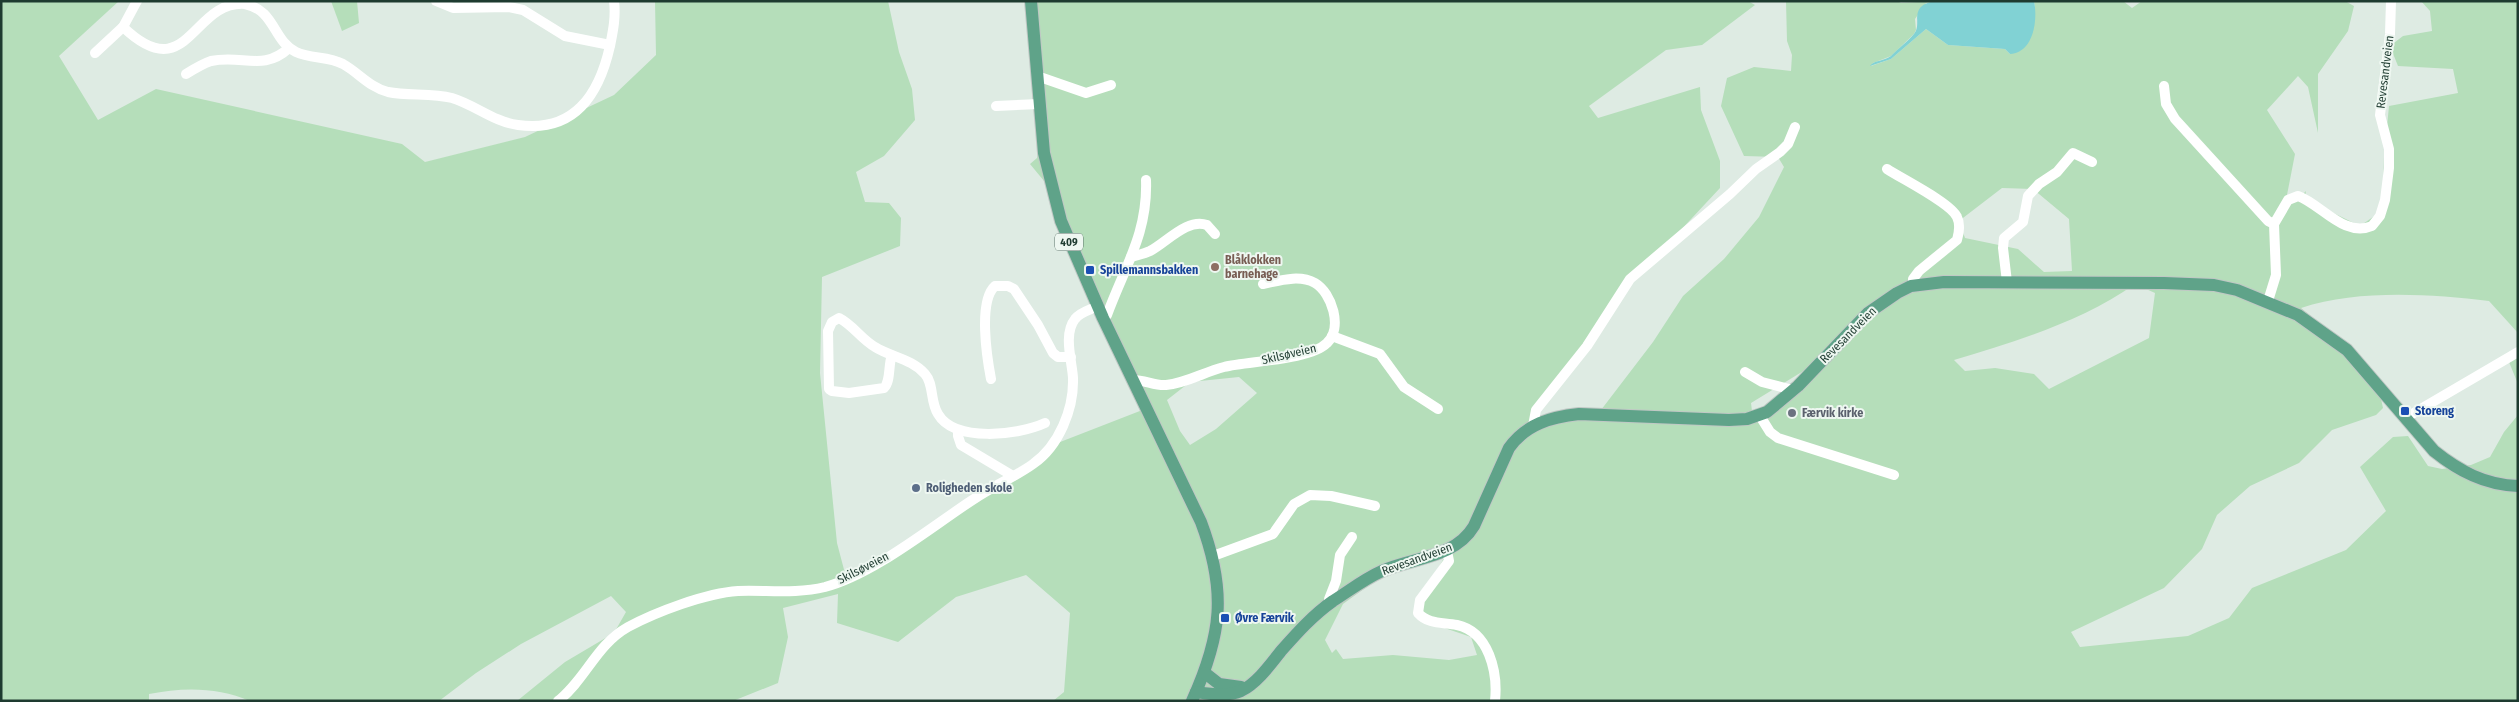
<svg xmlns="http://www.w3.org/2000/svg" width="2519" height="702" viewBox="0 0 2519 702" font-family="'Fira Sans Condensed',sans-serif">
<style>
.green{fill:#b5deba;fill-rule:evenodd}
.water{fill:#81d2d4}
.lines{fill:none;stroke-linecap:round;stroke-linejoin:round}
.major-casing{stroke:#c0c8c5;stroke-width:14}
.minor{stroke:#fff;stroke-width:10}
.major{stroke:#5fa389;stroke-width:12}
.education-dot{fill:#8d6e63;stroke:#eef7f1;stroke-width:2}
.transit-dot{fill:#1a4fb4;stroke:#eef7f1;stroke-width:2}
.worship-dot{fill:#6b7280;stroke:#eef7f1;stroke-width:2}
.service-dot{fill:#5c6f8a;stroke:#eef7f1;stroke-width:2}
.labels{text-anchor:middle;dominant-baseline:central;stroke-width:4;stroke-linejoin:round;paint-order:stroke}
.shield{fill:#eef7f1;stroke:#5c736a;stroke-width:1}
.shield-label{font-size:11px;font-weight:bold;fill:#1e3b30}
.street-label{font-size:12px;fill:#1e3b30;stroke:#eef7f1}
.education-label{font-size:12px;font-weight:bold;fill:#785e54;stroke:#eef7f1;text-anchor:start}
.transit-label{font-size:12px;font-weight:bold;fill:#164399;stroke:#eef7f1;text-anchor:start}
.worship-label{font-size:12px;font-weight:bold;fill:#5b616d;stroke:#eef7f1;text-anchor:start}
.service-label{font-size:12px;font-weight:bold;fill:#4e5e75;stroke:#eef7f1;text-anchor:start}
</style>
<rect width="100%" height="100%" fill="#deebe3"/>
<g class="green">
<path d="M1 1H119L59 56 98 120 156 89 402 144 425 162 525 137 614 95 656 55 655 1H888L899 52 912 89 915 120 884 156 856 172 865 202 889 203 901 218 900 246 822 277 820 373 837 543 847 581 1055 444 1145 409 1049 187 1030 164 1037 158 1043 133 1034 1H1748L1755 5 1702 45 1666 50 1589 106 1598 118 1700 87 1701 110 1720 161V188L1608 308 1531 419 1601 410 1653 342 1683 296 1724 259 1759 217 1784 167 1778 157 1744 156 1721 106 1727 78 1754 67 1791 71 1792 55 1787 41 1786 1H1897L1901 3 1935 1 1926 3 1915 19 1916 30 1914 34 1891 56 1873 63 1871 66 1891 59 1926 29 1948 45 2005 49 2010 54 2035 7 2034 1H2123L2132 8 2142 1H2345L2354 6 2348 31 2318 74V133L2308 87 2298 76 2267 110 2295 154 2286 200 2302 195 2306 191 2305 197 2307 200 2360 226 2383 210 2384 157 2389 106 2458 93 2453 69 2398 66 2390 46 2403 36 2432 31 2430 11 2421 1H2518V333L2489 301C2430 294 2358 289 2301 308L2341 342 2378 385 2383 408 2376 415 2332 430 2299 463 2250 486 2217 515 2202 549 2164 588 2071 632 2080 647 2188 636 2229 618 2252 588 2346 550 2386 511 2360 467 2393 437 2408 436 2428 466 2442 469 2471 465 2490 457 2504 432 2518 415V701H1053L1064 692 1070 613 1026 575 956 597 898 642 837 623 838 594 783 608 788 637 778 683 733 701H517L565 662 614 633 626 612 611 596 521 644 476 673 439 701H250C218 687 183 687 149 694V701H1ZM2002 188 2033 189 2069 219 2072 271 2044 272 2018 249 1965 238 1959 221ZM2135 284 2155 293 2149 338 2049 389 2034 374 1995 368 1965 371 1954 360C2016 341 2081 322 2135 284ZM1833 353 1837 355 1812 368 1777 409 1731 422 1739 415 1752 411 1751 403ZM1239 377 1257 393 1216 429 1190 445 1180 431 1167 400 1190 382ZM1444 558 1418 604V619L1471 637 1477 655 1449 660 1393 655 1343 659 1336 649 1332 653 1325 640 1343 604 1387 572Z"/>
<path d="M331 1H357L359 23 342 31Z"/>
<path d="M2518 352V384L2509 362Z"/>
</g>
<path class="water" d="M1935 1H2034C2038 19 2034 53 2010 54L2005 49 1948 45 1926 29 1891 59 1870 66C1874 60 1885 61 1891 56 1898 49 1908 41 1914 34 1923 24 1907 6 1935 1Z"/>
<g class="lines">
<g class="major-casing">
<g id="major">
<path d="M1031 1 1044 153 1061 221 1103 318 1201 522C1227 591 1222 635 1192 701"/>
<path d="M1205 673 1219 684 1241 687"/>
<path d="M1196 692C1210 694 1228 697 1241 691 1257 683 1270 665 1281 651 1297 633 1313 615 1333 601 1349 591 1364 579 1382 571 1414 557 1455 558 1474 526L1509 448C1526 424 1551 417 1579 414L1729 420 1747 419 1767 412 1798 386 1868 313 1897 293 1911 286 1944 282 2164 283 2214 285 2237 290 2298 315 2347 350 2434 451C2459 471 2485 485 2518 486"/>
</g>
</g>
<g class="minor">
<path d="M436 1 453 8 509 7 523 10 565 36 610 45"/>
<path d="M123 27C188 89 192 0 245 4 275 10 273 41 296 52 311 59 328 56 343 64 359 73 369 87 388 92 408 96 431 93 452 98 475 105 494 122 518 125 574 133 599 95 610 46 613 31 616 17 614 1"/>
<path d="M95 53 123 27 137 1"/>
<path d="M186 74C194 69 202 64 211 61 242 54 263 72 289 48"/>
<path d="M1037 76 1086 93 1111 85"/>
<path d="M2164 86 2166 104 2175 119 2268 221 2274 224 2276 275 2268 301"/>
<path d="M996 106 1039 104"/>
<path d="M1887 169C1902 179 1951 203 1957 217 1960 223 1959 233 1957 240L1919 271 1913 279 1915 285"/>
<path d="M2274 224 2288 200 2298 196C2321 204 2344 238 2372 226L2380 216 2385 200 2389 168V149L2380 115 2390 34 2391 1"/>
<path d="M1131 257C1137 255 1144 254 1150 251 1167 242 1187 218 1207 225L1215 234"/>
<path d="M2007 282 2003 248 2004 238 2023 222 2028 196 2039 184 2057 172 2073 153 2092 162"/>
<path d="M1103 318 1107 315C1125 266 1148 233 1146 180"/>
<path d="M1332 336 1380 354 1404 387 1438 409"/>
<path d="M892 355C888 365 891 381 884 388L849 393 832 391 829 389 828 331 832 322 839 318C853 325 861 339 875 347 891 357 912 359 925 374 934 384 930 402 938 414 955 443 1019 435 1045 423"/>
<path d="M1745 372 1762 382 1793 390"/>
<path d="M991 379C987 358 978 301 995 286H1008L1014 289 1038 325 1053 353 1058 357H1071"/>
<path d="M1133 380C1145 380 1155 386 1166 385 1187 383 1204 372 1224 367 1249 361 1310 360 1327 343 1343 328 1332 293 1315 283 1299 274 1278 281 1263 284"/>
<path d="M1760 416 1770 432 1778 438 1894 475"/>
<path d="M2407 417 2518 352"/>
<path d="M1533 426 1536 410 1587 346 1630 279 1730 194 1756 169 1780 152 1788 144 1795 127"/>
<path d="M958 430V436L961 445 1013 476"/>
<path d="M1447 551 1449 561 1420 600 1418 613C1429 625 1443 622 1457 625 1489 632 1498 672 1495 701"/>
<path d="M1213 556 1273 534 1294 504 1310 495 1331 496 1375 506"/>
<path d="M1331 603 1329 599 1336 581 1340 555 1352 537"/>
<path d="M558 701C586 679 596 645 628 627 656 612 706 593 738 591 768 590 796 594 825 587 874 574 931 527 974 499 993 486 1015 477 1033 464 1059 446 1074 409 1073 378 1072 361 1063 334 1075 319 1080 312 1090 310 1098 306"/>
</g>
<use href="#major" class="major"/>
</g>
<circle class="education-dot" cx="1215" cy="267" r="5"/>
<g class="transit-dot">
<rect x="1085" y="265" width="10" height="10" rx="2.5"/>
<rect x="2400" y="406" width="10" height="10" rx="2.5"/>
<rect x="1220" y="613" width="10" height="10" rx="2.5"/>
</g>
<circle class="worship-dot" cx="1792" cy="413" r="5"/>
<circle class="service-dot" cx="916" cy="488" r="5"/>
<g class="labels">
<rect class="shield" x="1055" y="233.5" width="28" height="17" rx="4"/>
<g class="shield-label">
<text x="1069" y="242">409</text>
</g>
<g class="street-label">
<text transform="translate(2385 72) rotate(-83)">Revesandveien</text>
<text transform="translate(1848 335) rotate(-45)">Revesandveien</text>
<text transform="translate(1289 354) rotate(-13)">Skilsøveien</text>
<text transform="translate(1417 559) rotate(-20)">Revesandveien</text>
<text transform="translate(863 568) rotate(-27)">Skilsøveien</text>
</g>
<g class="education-label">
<text x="1225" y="260">Blåklokken<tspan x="1225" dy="14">barnehage</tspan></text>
</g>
<g class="transit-label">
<text x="1100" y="270">Spillemannsbakken</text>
<text x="2415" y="411">Storeng</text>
<text x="1235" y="618">Øvre Færvik</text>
</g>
<g class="worship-label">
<text x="1802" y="413">Færvik kirke</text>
</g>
<g class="service-label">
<text x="926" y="488">Roligheden skole</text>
</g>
</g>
<rect width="2519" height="702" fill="none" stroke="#1e3b30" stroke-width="5"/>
</svg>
